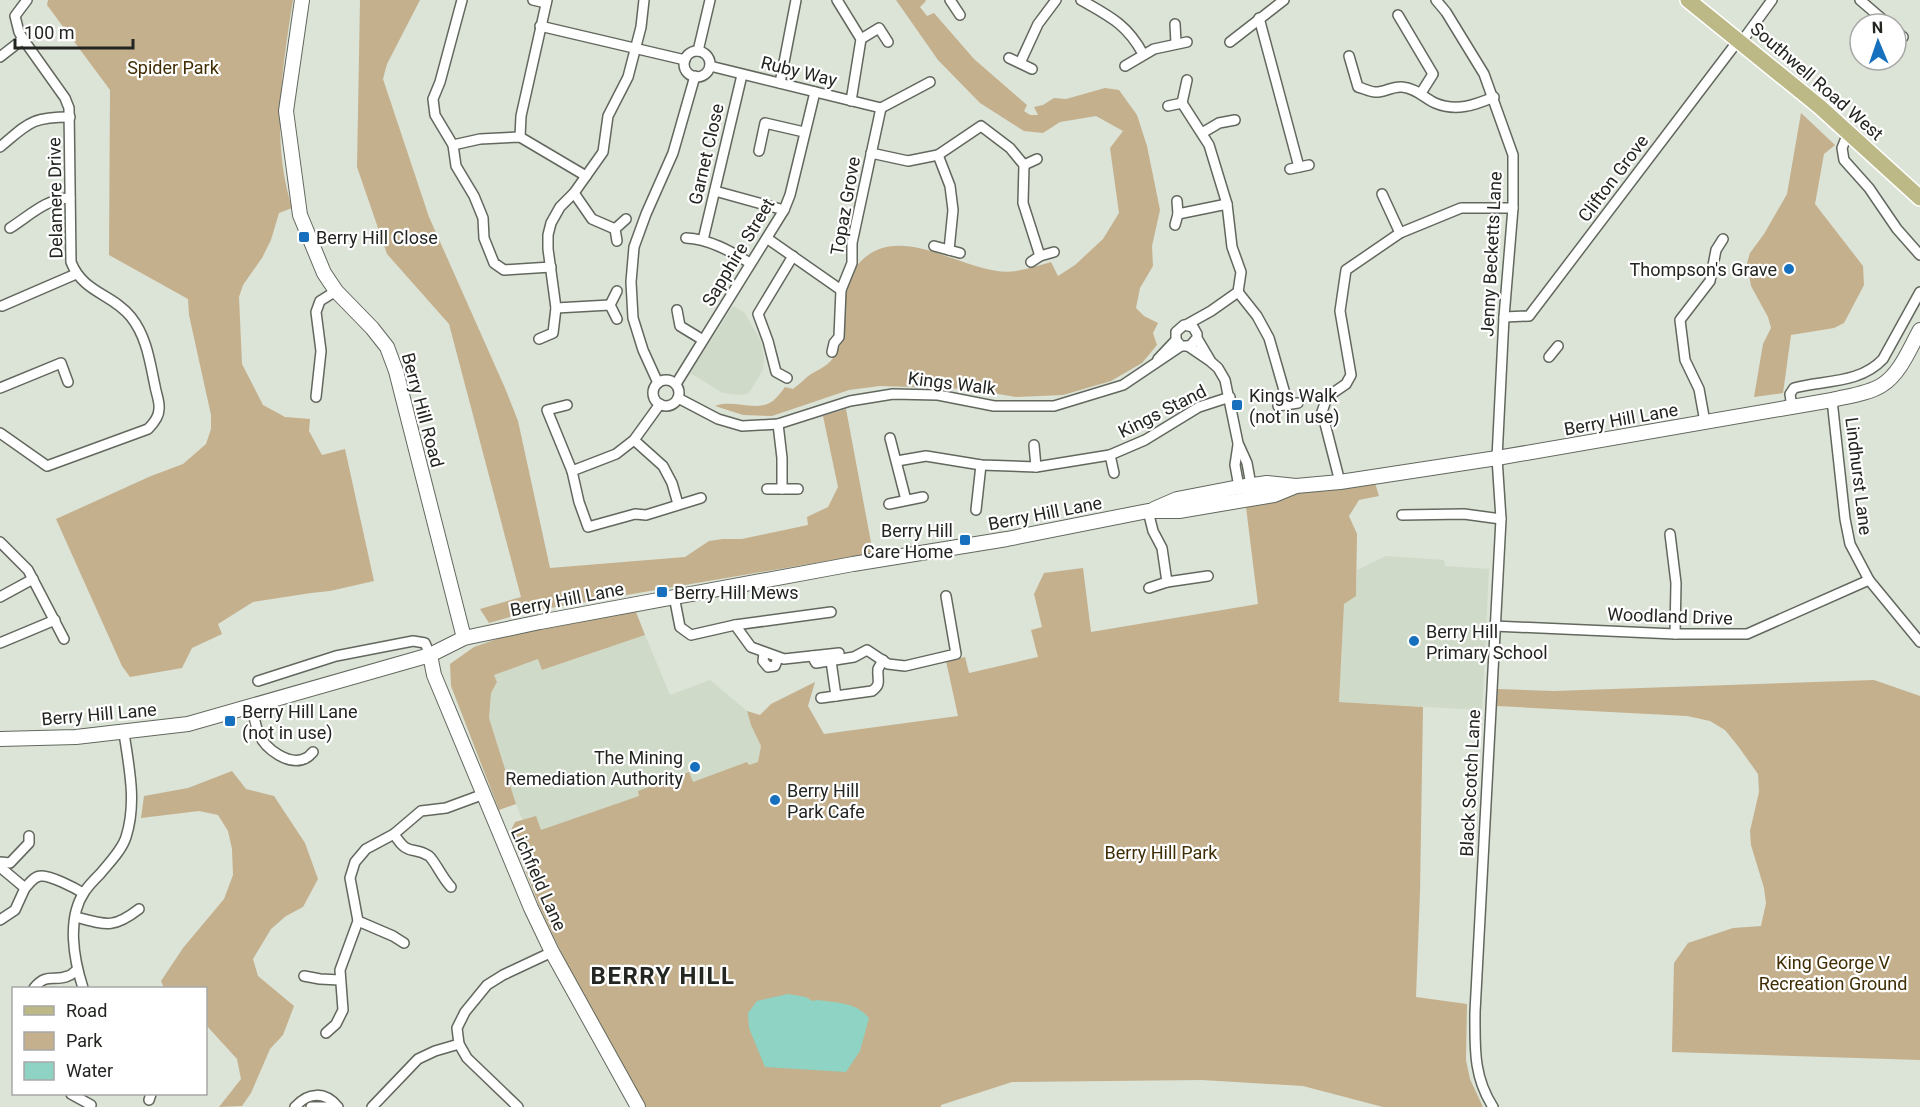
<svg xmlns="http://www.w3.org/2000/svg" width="1920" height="1107" viewBox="0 0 1920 1107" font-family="Roboto,sans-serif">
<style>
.built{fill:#cfdac8}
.green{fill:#c4b08d}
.water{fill:#8ed3c4}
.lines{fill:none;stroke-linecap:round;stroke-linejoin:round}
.street-casing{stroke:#62685e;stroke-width:12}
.secondary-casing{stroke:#62685e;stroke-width:16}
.primary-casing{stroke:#fff;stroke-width:18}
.street{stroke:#fff;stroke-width:9}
.secondary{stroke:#fff;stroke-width:14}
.primary{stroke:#bcb987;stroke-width:15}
.poi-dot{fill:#1770bd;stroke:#fff;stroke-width:2}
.labels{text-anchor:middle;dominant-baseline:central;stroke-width:4.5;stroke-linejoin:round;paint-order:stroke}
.park-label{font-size:18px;fill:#402d03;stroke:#fff}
.street-label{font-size:18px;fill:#222520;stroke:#fff}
.poi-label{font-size:18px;fill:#222520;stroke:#fff;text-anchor:start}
.district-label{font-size:24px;font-weight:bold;letter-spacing:1.5px;fill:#222520;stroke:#fff}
</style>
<rect width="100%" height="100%" fill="#dce3d7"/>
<g class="built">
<path d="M733 306 744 312 761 341 764 357 763 370 748 394 740 395 723 393 690 373Z"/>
<path d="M1386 556 1444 560 1445 566 1489 569 1482 710 1339 702 1344 603 1356 596 1357 570Z"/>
<path d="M645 635 670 695 710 680 747 711 751 725 761 746 758 762 691 786 529 836 516 804 489 718 491 692 497 683 494 675 538 659 543 670Z"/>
</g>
<g class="green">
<path d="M48 0H293C282 68 271 141 292 208L279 213 271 240 262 258 243 285 239 297 242 364 263 405 285 417 310 419 309 431 322 455 345 449 374 581 330 591 311 593 253 602 218 624 222 634 192 648 182 668 130 677 122 666 56 519 151 476 183 464 206 444 211 429V415L189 315 188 299 109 255 110 90 47 5Z"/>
<path d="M360 0H420L387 64 383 79 429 217 505 388 518 421 550 568 685 557 709 541 723 539H742L808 525 807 517 828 507 838 487 823 416 846 409 873 553 527 612 489 623 480 609 521 597 449 324 387 254 357 167Z"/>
<path d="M896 0H925L926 1 920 7 927 16 934 13 974 59 1027 105 1024 111 1030 115H1038L1034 107 1043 105 1054 98 1066 99 1105 88 1119 90 1137 115 1147 146 1160 210 1152 246 1153 266 1140 288 1136 308 1144 316 1158 323 1153 333 1157 345 1142 363 1111 381 1063 395 1016 397 969 389 880 386 849 390 772 416 743 415 715 406C733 398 761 415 776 398 779 395 782 391 785 387L793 389C798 385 803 381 807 377 816 370 826 368 833 358 854 330 836 294 856 267 892 220 952 265 997 271 1014 274 1034 267 1051 262L1058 276 1075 265 1103 239 1119 213 1110 148 1123 131 1096 116 1060 122 1043 133 1024 131 980 103 938 60Z"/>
<path d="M1801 113 1835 145 1824 154 1815 204 1863 266 1864 285 1844 323 1834 328 1791 335 1783 393 1754 397 1763 344 1771 328 1768 317 1751 286 1747 263 1750 253 1764 234 1787 194Z"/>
<path d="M1375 483 1379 496 1359 500 1349 516 1357 534 1356 596 1344 604 1339 702 1423 707 1420 892 1416 997 1467 1004 1466 1060 1470 1079 1483 1107H1383L1303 1086 1202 1080 1012 1082 941 1105V1107H646L583 999 539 905 510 832 515 822 536 816 541 830 639 796 638 791 689 772 693 782 747 762 749 765 758 762 761 746 751 725 747 711 760 715 771 704 815 682 808 706 824 734 958 716 946 661 965 657 969 673 1038 657 1031 630 1042 627 1034 594 1044 573 1083 568 1091 632 1258 604 1246 507 1304 491 1342 489Z"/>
<path d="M626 611 636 612 645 635 542 670 538 659 494 675 497 682 491 693 489 718 516 804 499 810 451 686 450 664 474 647 520 631Z"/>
<path d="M1874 680 1920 696V1060L1672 1052 1674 963 1688 943 1733 928 1761 926 1766 903 1764 888 1751 845 1750 831 1759 792 1758 774 1738 746 1725 730 1710 721 1687 716 1497 706 1498 689 1554 691Z"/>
<path d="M232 771 246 789 274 796 305 843 318 879 303 907 286 916 271 929 253 959 258 976 294 1006 283 1035 270 1049 251 1093 242 1106 219 1107 241 1079 237 1059 206 1025V988H164L161 981 183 948 224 899 233 875 232 849 228 831 218 815 199 811 141 818 144 796 188 788Z"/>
</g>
<path class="water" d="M788 994 806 997 812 1001 818 1000C837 1003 856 1002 869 1018L860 1051 846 1072 765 1067 749 1028 748 1013 757 1001Z"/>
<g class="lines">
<g class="street-casing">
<g id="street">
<path d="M462 0 440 82 433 99 435 115 453 145 456 166 474 196 483 218 484 238 494 263 504 270 551 267"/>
<path d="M533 0 546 3"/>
<path d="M837 0 861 39 851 101"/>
<path d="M950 0 960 15"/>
<path d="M1081 0C1109 16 1127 24 1143 54"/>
<path d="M1436 0 1446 12 1484 74 1513 155V208L1504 317 1497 458 1501 519 1475 1012C1475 1047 1473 1076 1493 1107"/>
<path d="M1860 0 1888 24"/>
<path d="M1398 15 1433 74 1421 93"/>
<path d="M1259 18 1299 167"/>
<path d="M1175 24 1176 43"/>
<path d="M540 26 685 60"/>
<path d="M1896 31 1903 37"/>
<path d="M861 39 879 28 888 42"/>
<path d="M1230 42 1284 0"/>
<path d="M698 51 710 0"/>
<circle cx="697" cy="64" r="13"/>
<path d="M1349 56 1358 87C1363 88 1370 92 1375 92 1383 93 1392 86 1402 87 1416 88 1424 98 1435 103 1456 112 1475 105 1494 97"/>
<path d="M0 57 23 39"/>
<path d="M1009 58 1032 69"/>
<path d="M1020 63 1038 24 1056 0"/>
<path d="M710 66 881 108"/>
<path d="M1125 66 1154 49 1187 42"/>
<path d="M780 83 796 0"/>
<path d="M1168 106 1182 103"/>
<path d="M881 108 930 82"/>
<path d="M1202 133 1219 123 1235 120"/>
<path d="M1848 133 1842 148 1844 160 1869 188 1897 229 1920 255"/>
<path d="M520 137 521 116 547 0"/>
<path d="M453 145 480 139 520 137 586 176"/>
<path d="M0 147C29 123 31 117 70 117"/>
<path d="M759 151 765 123 804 132"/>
<path d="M871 153 908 161 938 155 981 126 1010 148 1024 165 1023 203 1040 256"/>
<path d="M938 155 950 186 953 210 949 250"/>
<path d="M1024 165 1037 159"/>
<path d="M1290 169 1309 165"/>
<path d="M715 191 784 210"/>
<path d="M574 193 592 219 615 229"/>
<path d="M1382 194 1400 233"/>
<path d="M1178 214 1227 204"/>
<path d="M1175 225 1178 214 1177 201"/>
<path d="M10 228C29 216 47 198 70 198"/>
<path d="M686 238C709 239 730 251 750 263"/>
<path d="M768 239 841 290"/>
<path d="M703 240 742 75"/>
<path d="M617 241 615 229 626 219"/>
<path d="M934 246 960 253"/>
<path d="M1031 262 1040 256 1054 252"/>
<path d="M617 291 610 305 617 319"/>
<path d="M1238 292 1257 316 1269 338 1288 404"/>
<path d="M2 306 76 274"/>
<path d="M556 308 610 305"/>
<path d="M677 310 680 326 703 340"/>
<path d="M1504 317 1529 316 1734 46 1745 37 1772 0"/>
<path d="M1186 325 1211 311 1238 292 1241 272 1232 247 1227 204 1209 145 1182 103 1187 80"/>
<path d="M1197 338 1190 346H1181L1176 340V332L1184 325 1193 327 1197 334V338L1210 360"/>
<path d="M539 339 553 333 556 308 548 249V235L551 223 560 207 574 193 603 152 608 116 628 77 641 27 644 0"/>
<path d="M1188 346 1210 361 1218 368 1225 380 1238 443 1247 463 1251 485"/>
<path d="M832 352 834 343 839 337 841 290 852 263V243L881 108"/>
<path d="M1549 357 1558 346"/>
<path d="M1158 359 1176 340"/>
<path d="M787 378 776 372 768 341 758 314 793 256"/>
<circle cx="666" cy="393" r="13"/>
<path d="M658 383 643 350 633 318 631 282 634 247 646 214 673 153 695 76"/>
<path d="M676 384 784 210 790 195 815 92"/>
<path d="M0 388 61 363 68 382"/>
<path d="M316 397 321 351 316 312 320 301 336 291"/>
<path d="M678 398 718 419 742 426 778 424 850 401 893 394 938 395 994 406H1054L1123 385 1181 346"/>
<path d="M1832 400 1845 519 1850 544 1869 580 1920 642"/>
<path d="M567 405 547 410 572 471 616 454 634 440 660 404"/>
<path d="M1278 406 1298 403"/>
<path d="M1792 408 1790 394 1794 388C1823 380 1860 384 1883 359L1920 292"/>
<path d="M1705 422 1699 389 1685 360 1680 320 1710 281 1716 250 1723 239"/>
<path d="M778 424 782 458V489"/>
<path d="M0 433 47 466 148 429C154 423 159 417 159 409 160 402 156 393 155 386 150 363 147 337 131 317 113 294 83 293 71 262L69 108 65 98 23 39 19 32 15 16 27 0"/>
<path d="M890 438 906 500"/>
<path d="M634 440 663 466 672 483 678 504"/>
<path d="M1034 445 1036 467"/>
<path d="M1238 445 1235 465 1239 487"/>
<path d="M1110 455 1114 473"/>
<path d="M897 461 926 456 981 465 1036 467 1110 455 1145 440 1199 407 1230 397"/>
<path d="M572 471 579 502 588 527 635 514 646 515 701 498"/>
<path d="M1340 482 1322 412 1327 397 1346 384 1351 375 1340 311 1346 270 1400 233 1461 208H1513"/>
<path d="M767 489H798"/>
<path d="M889 504 923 497"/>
<path d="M976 510 981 465"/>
<path d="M1148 511 1153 531 1162 548 1167 582 1208 576"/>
<path d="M1402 515 1464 514 1501 519"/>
<path d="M1670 534 1676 583 1675 634"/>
<path d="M0 542 28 570 64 639"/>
<path d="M1149 588 1167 582"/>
<path d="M674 596 680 627 691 635 735 625 831 612"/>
<path d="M0 597 33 579"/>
<path d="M735 625 751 647 784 659 839 653"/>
<path d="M1494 626 1675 634H1747L1869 580"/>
<path d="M0 643 55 620"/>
<path d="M764 653 763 661 768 667 775 666 778 658"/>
<path d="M812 656 816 663 854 657 867 650 888 664 905 666 956 654 946 596"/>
<path d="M831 661 836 696"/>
<path d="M258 681 336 656 413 641 425 643 430 655"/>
<path d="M821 698 872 691C882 684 877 680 878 669L883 660"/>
<path d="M252 706C254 715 255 726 259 734 265 749 290 767 306 758 309 757 311 754 313 752"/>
<path d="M394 834C409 858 412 845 429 856 435 861 442 878 451 887"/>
<path d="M0 862 10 863 29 843V836"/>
<path d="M0 867 25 888C29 884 34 876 41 876 50 875 75 888 83 893"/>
<path d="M76 917C106 925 113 929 139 909"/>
<path d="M0 920 15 910 25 888"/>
<path d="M358 921 393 936 404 943"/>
<path d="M304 976 320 979 340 980"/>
<path d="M34 988C47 972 54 982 68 976 72 975 74 972 77 970"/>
<path d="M83 988C74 960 66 918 85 891 89 885 95 879 100 874 109 863 122 850 126 837 137 802 129 768 124 733"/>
<path d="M326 1033 336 1024 343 1010 340 970 358 921 350 878 355 862 366 849 394 834 421 811 446 808 484 794"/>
<path d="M71 1094 91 1105"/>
<path d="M149 1100 151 1094"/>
<path d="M295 1107C308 1092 325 1091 338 1107"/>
<path d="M311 1107H329"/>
<path d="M372 1107 418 1059 435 1051 459 1044"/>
<path d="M518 1107 467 1058 459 1044 457 1028 465 1012 487 985 503 975 552 952"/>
</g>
</g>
<g class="secondary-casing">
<g id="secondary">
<path d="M302 0 286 111 300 215 324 273 336 291 372 328 387 347 396 371 464 638"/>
<path d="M1154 509 1177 499 1239 487 1267 483 1296 486 1340 482 1497 458 1832 400C1848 396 1868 394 1882 385 1900 374 1910 348 1920 330"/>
<path d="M430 655 434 675 531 908 552 952 638 1107"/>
<path d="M0 739 76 737 188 724 430 655 464 638 540 622 853 564 1007 539 1148 511H1179L1274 495 1296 486"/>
</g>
</g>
<g class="primary-casing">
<path id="primary" d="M1688 0 1820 107 1920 198"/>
</g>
<use href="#street" class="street"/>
<use href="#secondary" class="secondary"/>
<use href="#primary" class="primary"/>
</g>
<g class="poi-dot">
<rect x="298" y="231" width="12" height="12" rx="3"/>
<circle cx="1789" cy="269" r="6"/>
<rect x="1231" y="399" width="12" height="12" rx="3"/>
<rect x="959" y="534" width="12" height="12" rx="3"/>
<rect x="656" y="586" width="12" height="12" rx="3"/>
<circle cx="1414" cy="641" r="6"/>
<rect x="224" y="715" width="12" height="12" rx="3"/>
<circle cx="695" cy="767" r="6"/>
<circle cx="775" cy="800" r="6"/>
</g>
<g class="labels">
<g class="park-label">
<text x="173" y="67">Spider Park</text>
<text x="1161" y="852">Berry Hill Park</text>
<text x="1833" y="962">King George V<tspan x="1833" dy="21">Recreation Ground</tspan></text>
</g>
<g class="street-label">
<text transform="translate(799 71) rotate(14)">Ruby Way</text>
<text transform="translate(1817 81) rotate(41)">Southwell Road West</text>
<text transform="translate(706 154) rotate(-77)">Garnet Close</text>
<text transform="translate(1613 178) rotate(-53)">Clifton Grove</text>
<text transform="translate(55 198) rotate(-91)">Delamere Drive</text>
<text transform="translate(845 206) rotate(-80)">Topaz Grove</text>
<text transform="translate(738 252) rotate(-59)">Sapphire Street</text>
<text transform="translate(1491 254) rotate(-87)">Jenny Becketts Lane</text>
<text transform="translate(952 383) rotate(7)">Kings Walk</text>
<text transform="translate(423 410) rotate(75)">Berry Hill Road</text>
<text transform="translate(1162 411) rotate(-27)">Kings Stand</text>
<text transform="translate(1621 419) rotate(-10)">Berry Hill Lane</text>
<text transform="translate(1859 476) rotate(83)">Lindhurst Lane</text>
<text transform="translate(1045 513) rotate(-11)">Berry Hill Lane</text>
<text transform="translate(567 599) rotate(-11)">Berry Hill Lane</text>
<text transform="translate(1670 616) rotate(2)">Woodland Drive</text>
<text transform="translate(99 714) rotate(-5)">Berry Hill Lane</text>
<text transform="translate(1470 783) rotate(-87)">Black Scotch Lane</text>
<text transform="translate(539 879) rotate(66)">Lichfield Lane</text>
</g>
<g class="poi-label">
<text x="316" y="237">Berry Hill Close</text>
<text x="1777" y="269" text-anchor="end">Thompson's Grave</text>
<text x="1249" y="395">Kings Walk<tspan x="1249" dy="21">(not in use)</tspan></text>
<text x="953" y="530" text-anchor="end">Berry Hill<tspan x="953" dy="21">Care Home</tspan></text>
<text x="674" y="592">Berry Hill Mews</text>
<text x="1426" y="631">Berry Hill<tspan x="1426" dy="21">Primary School</tspan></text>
<text x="242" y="711">Berry Hill Lane<tspan x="242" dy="21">(not in use)</tspan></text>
<text x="683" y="757" text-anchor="end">The Mining<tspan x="683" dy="21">Remediation Authority</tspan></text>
<text x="787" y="790">Berry Hill<tspan x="787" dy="21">Park Cafe</tspan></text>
</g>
<g class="district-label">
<text x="663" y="976">BERRY HILL</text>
</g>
</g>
<rect x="12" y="987" width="195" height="108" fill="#ffffff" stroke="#a7a8a6" stroke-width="1.5"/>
<rect x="24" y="1006" width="30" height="9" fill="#bcb987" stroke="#a7a8a6" stroke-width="1.5"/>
<text x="66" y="1017" font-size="18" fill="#222520">Road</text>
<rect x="24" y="1032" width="30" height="18" fill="#c4b08d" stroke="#a7a8a6" stroke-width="1.5"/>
<text x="66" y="1047" font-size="18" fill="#222520">Park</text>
<rect x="24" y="1062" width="30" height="18" fill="#8ed3c4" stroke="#a7a8a6" stroke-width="1.5"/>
<text x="66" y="1077" font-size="18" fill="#222520">Water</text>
<g transform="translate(1878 42) rotate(358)"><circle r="28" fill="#ffffff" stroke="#a7a8a6" stroke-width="1.5"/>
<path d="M0-4.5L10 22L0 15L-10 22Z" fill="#1770bd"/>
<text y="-9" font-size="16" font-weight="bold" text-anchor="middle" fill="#222520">N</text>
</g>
<path d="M15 39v9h118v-9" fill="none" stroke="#222520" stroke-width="3"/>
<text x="24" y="39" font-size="18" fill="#222520" stroke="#ffffff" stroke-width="4.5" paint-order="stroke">100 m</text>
</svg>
